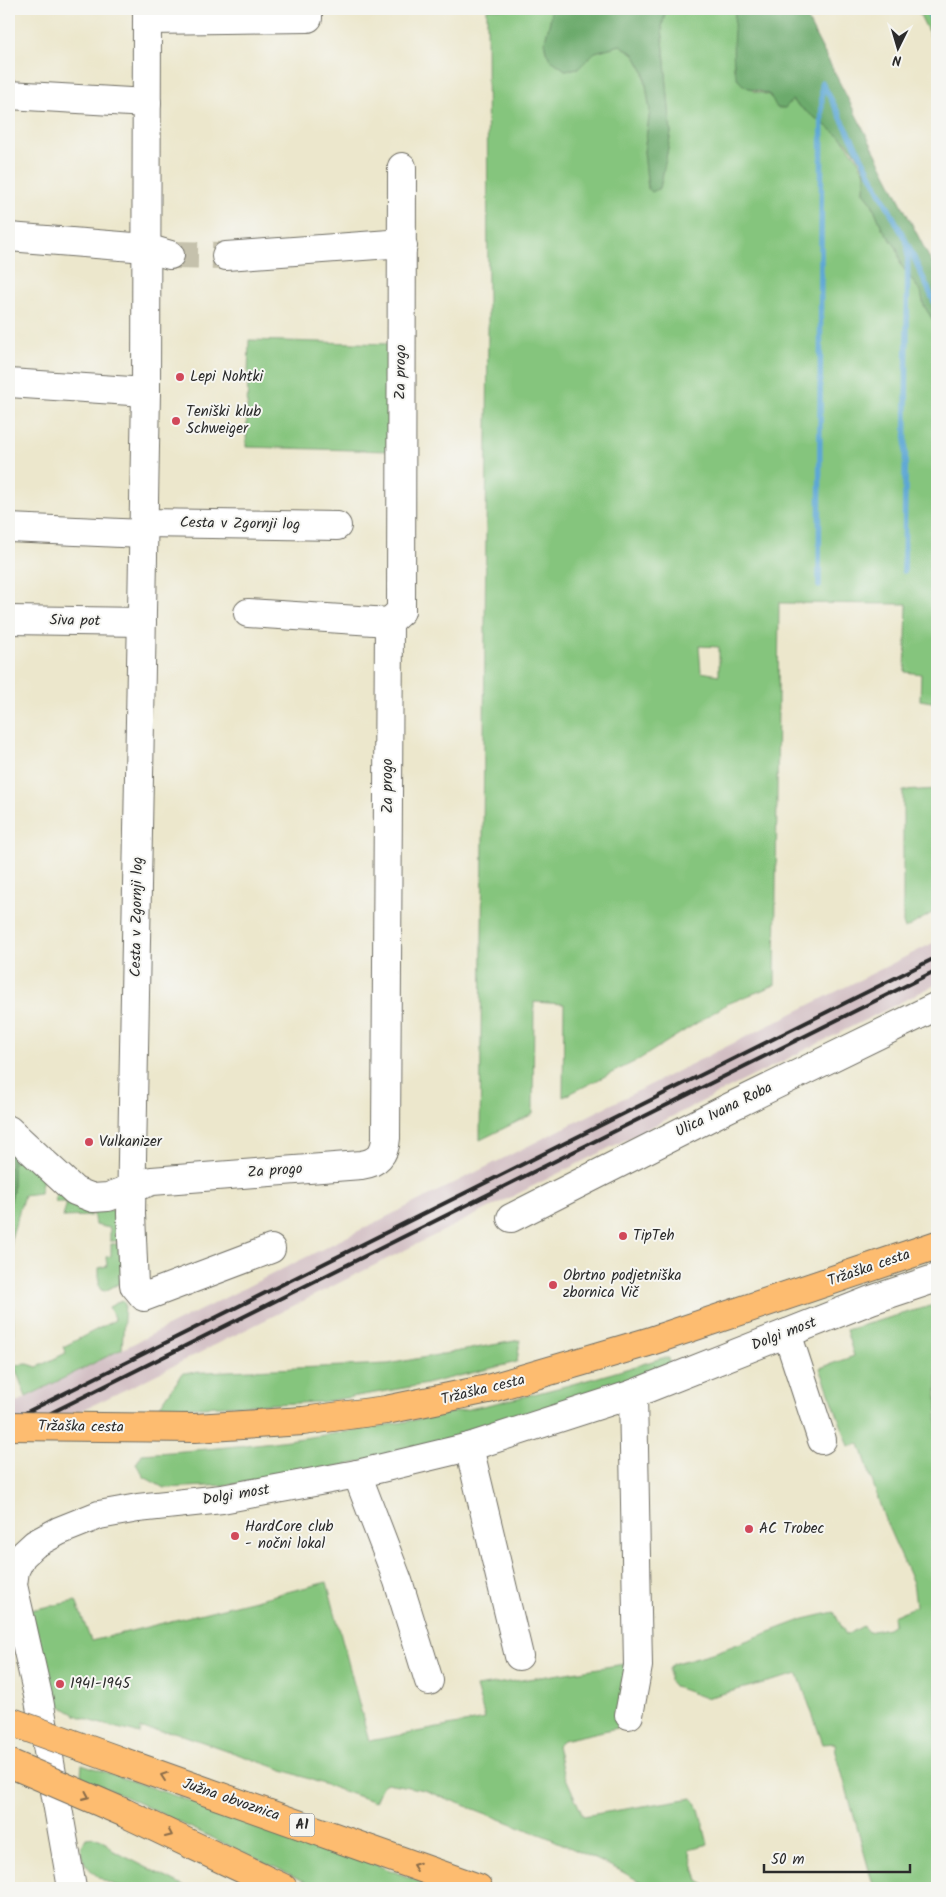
<svg xmlns="http://www.w3.org/2000/svg" width="946" height="1897" viewBox="0 0 946 1897" font-family="Kalam,sans-serif">
<style>
.industrial{fill:#d2bec3}
.green{fill:#85c57d;stroke:#587854;fill-rule:evenodd}
.forest{fill:#6caa6c;stroke:#4c6a4c}
.lines{fill:none;stroke-linecap:round;stroke-linejoin:round}
.stream{stroke:#5da7d4;stroke-width:5.5}
.minor-tunnel{stroke:#c5c1ac;stroke-width:28;stroke-dasharray:28 14;stroke-linecap:butt}
.minor-casing{stroke:#6f6d63;stroke-width:30}
.major-casing{stroke:#6f6d63;stroke-width:30}
.highway-casing{stroke:#6f6d63;stroke-width:30}
.minor{stroke:#fff;stroke-width:28}
.major{stroke:#fdbc70;stroke-width:28}
.highway{stroke:#fdbc70;stroke-width:28}
.rail{stroke:#2b2b2b;stroke-width:4}
.major-bridge-casing{stroke:#6f6d63;stroke-width:30;stroke-linecap:butt}
.highway-bridge-casing{stroke:#6f6d63;stroke-width:30;stroke-linecap:butt}
.major-bridge{stroke:#fdbc70;stroke-width:28}
.highway-bridge{stroke:#fdbc70;stroke-width:28}
.oneway{stroke:#8a6c4a}
.poi-dot{fill:#d1495b;stroke:#f6f6f2;stroke-width:2}
.labels{text-anchor:middle;dominant-baseline:central;stroke-width:4;stroke-linejoin:round;paint-order:stroke}
.shield{fill:#f6f6f2;stroke:#686867;stroke-width:1}
.shield-label{font-size:14px;font-weight:bold;fill:#2b2b2b}
.street-label{font-size:15px;fill:#2b2b2b;stroke:#f6f6f2}
.poi-label{font-size:15px;fill:#2b2b2b;stroke:#f6f6f2;text-anchor:start}
</style>
<rect width="100%" height="100%" fill="#f6f6f2"/>
<filter id="ink" filterUnits="userSpaceOnUse"><feTurbulence type="fractalNoise" baseFrequency=".02" numOctaves="2"/><feDisplacementMap in="SourceGraphic" scale="10" xChannelSelector="R" yChannelSelector="G"/><feConvolveMatrix kernelMatrix="1 2 1 2 8 2 1 2 1" color-interpolation-filters="sRGB"/></filter>
<filter id="wash" filterUnits="userSpaceOnUse"><feTurbulence type="fractalNoise" baseFrequency=".0096" numOctaves="4" result="noise"/><feDisplacementMap in="SourceGraphic" scale="20" xChannelSelector="R" yChannelSelector="G"/><feGaussianBlur stdDeviation="1.12" result="paint"/><feColorMatrix in="noise" values="0 0 0 0 0 0 0 0 0 0 0 0 0 0 0 0 0 1.4 0 .05"/><feComposite in="paint" operator="in"/></filter>
<g filter="url(#wash)">
<rect width="100%" height="100%" fill="#ece7cc"/>
<path class="industrial" d="M937 941V984L141 1382 9 1445V1406L15 1403Z"/>
<g class="green">
<path d="M487 9H550C554 25 538 41 549 57 552 62 561 66 565 70L579 68 595 52 620 45 634 54 644 72 650 111 644 152 660 188 671 133 662 27 666 9H735L734 70 753 91 791 100 836 131 857 158 865 173 864 192 871 201 882 228 897 248 901 265 921 292 924 306 937 326V703L920 700 921 674 905 672 907 604 779 603 775 985 727 1004 638 1060 563 1097 564 1004 534 1002 533 1114 480 1140 488 329ZM699 646 719 647V675L701 672Z"/>
<path d="M917 9H937V50Z"/>
<path d="M249 340 390 344 387 451 246 447Z"/>
<path d="M937 789V910L905 929 903 923V791Z"/>
<path d="M13 1149 43 1178 40 1193 24 1195 11 1239 9 1208 13 1191Z"/>
<path d="M58 1193 91 1210V1216L63 1217 67 1202H56L55 1196Z"/>
<path d="M93 1210H121L125 1241H110V1228L95 1225Z"/>
<path d="M111 1244H125L122 1282 105 1291 101 1290 99 1287V1268L107 1266 106 1257 111 1256Z"/>
<path d="M122 1300 125 1304 122 1349 26 1397 14 1365 28 1364 37 1367 66 1353 63 1347 115 1320 109 1307Z"/>
<path d="M937 1304V1888H874L836 1752 835 1743 823 1744 798 1674 706 1698 675 1687 669 1680V1669L673 1664 719 1651 804 1619 834 1612 846 1635 863 1626 868 1632 888 1628 894 1624 893 1616 916 1606 913 1583 885 1520 860 1444 849 1446 820 1368 854 1356 846 1330Z"/>
<path d="M520 1340 517 1362 422 1385 322 1402 197 1407 160 1406 183 1373 388 1364Z"/>
<path d="M662 1358H669L670 1364 664 1369 588 1398 468 1434 356 1463 229 1485 164 1488 144 1477 136 1464 142 1454C318 1443 494 1411 662 1358Z"/>
<path d="M327 1582 369 1741 485 1719 476 1687 631 1663 624 1709 617 1728 563 1740 557 1745 562 1769 583 1816 692 1798 699 1809 708 1844 689 1849 698 1881 710 1888H652L617 1869 547 1837 424 1790 387 1783 382 1786 375 1802 174 1732 141 1729 140 1734C111 1725 69 1721 51 1695L30 1610 76 1601 91 1641Z"/>
<path d="M82 1764 369 1862 437 1888H319L81 1776Z"/>
<path d="M94 1837 104 1841 112 1850 187 1888C150 1888 112 1897 87 1866 79 1856 80 1848 86 1838Z"/>
</g>
<g class="forest">
<path d="M550 9H666L662 27 671 133 660 188 652 192 648 189 644 152 650 111 644 72 634 54 620 45 595 52 579 68 565 70C561 66 552 62 549 57 538 41 554 25 550 9Z"/>
<path d="M735 9H802L937 273V326L924 306 921 292 901 265 897 248 882 228 871 201 864 192C864 186 866 178 865 173 857 139 814 121 792 100L785 108H777L770 95C761 90 751 91 742 84 728 75 735 25 735 9Z"/>
<path d="M9 1145 13 1149V1191L9 1208Z"/>
<path d="M9 1235 11 1239 14 1349 9 1351Z"/>
</g>
<g class="lines">
<g class="stream">
<path d="M927 9 937 30"/>
<path d="M823 84 908 245 937 308"/>
<path d="M904 571 908 245"/>
<path d="M819 586 822 82"/>
</g>
</g>
</g>
<g filter="url(#ink)">
<g class="lines">
<path class="minor-tunnel" d="M170 255 226 256"/>
<g class="minor-casing">
<g id="minor">
<path d="M147 9 146 392 131 1214 134 1285 144 1297 271 1249"/>
<path d="M147 20 308 18V9"/>
<path d="M9 95 147 103"/>
<path d="M9 237 146 248 170 255"/>
<path d="M226 256 390 244 403 246"/>
<path d="M9 383 146 392"/>
<path d="M144 523 337 526"/>
<path d="M9 528 143 534"/>
<path d="M248 613 389 622"/>
<path d="M9 620 142 622"/>
<path d="M389 622 401 611 402 167"/>
<path d="M9 1130 75 1191 93 1198 108 1197 152 1181 361 1165C377 1163 385 1154 386 1138L389 622"/>
<path d="M511 1218 722 1111 937 1006"/>
<path d="M787 1333 822 1440"/>
<path d="M469 1447 519 1656"/>
<path d="M357 1474 398 1581 429 1681"/>
<path d="M629 1715 638 1666 633 1394 871 1300 937 1278"/>
<path d="M72 1888 39 1700 13 1585 15 1570 22 1556 35 1544 59 1531 99 1515 138 1508 222 1499 357 1474 469 1447 633 1394"/>
</g>
</g>
<g class="major-casing">
<path id="major" d="M195 1428 303 1421 386 1410 488 1389 648 1342 937 1245"/>
</g>
<g class="highway-casing">
<g id="highway">
<path d="M126 1763 478 1888"/>
<path d="M125 1813 283 1888"/>
</g>
</g>
<use href="#minor" class="minor"/>
<use href="#major" class="major"/>
<use href="#highway" class="highway"/>
<g class="rail">
<path d="M9 1421 937 957"/>
<path d="M9 1434 937 970"/>
</g>
<g class="major-bridge-casing">
<path id="major-bridge" d="M9 1426 195 1428"/>
</g>
<g class="highway-bridge-casing">
<g id="highway-bridge">
<path d="M9 1721 126 1763"/>
<path d="M9 1763 125 1813"/>
</g>
</g>
<use href="#major-bridge" class="major-bridge"/>
<use href="#highway-bridge" class="highway-bridge"/>
</g>
<defs><path id="oneway-chevron" d="M-2-3.5L2.5 0L-2 3.5" fill="none" stroke-width="1.6" stroke-linecap="round" stroke-linejoin="round" transform="scale(1.25)"/></defs>
<g class="oneway">
<use href="#oneway-chevron" transform="translate(164 1776) rotate(-161)"/>
<use href="#oneway-chevron" transform="translate(86 1796) rotate(24)"/>
<use href="#oneway-chevron" transform="translate(169 1834) rotate(25)"/>
<use href="#oneway-chevron" transform="translate(416 1866) rotate(-160)"/>
</g>
</g>
<g class="poi-dot">
<circle cx="180" cy="377" r="5"/>
<circle cx="176" cy="421" r="5"/>
<circle cx="89" cy="1142" r="5"/>
<circle cx="623" cy="1236" r="5"/>
<circle cx="553" cy="1285" r="5"/>
<circle cx="749" cy="1529" r="5"/>
<circle cx="235" cy="1536" r="5"/>
<circle cx="60" cy="1684" r="5"/>
</g>
<g class="labels">
<rect class="shield" x="289.5" y="1813.5" width="25" height="23" rx="4"/>
<g class="shield-label">
<text x="302" y="1825">A1</text>
</g>
<g class="street-label">
<text transform="translate(401 372) rotate(-89)">Za progo</text>
<text transform="translate(240 524) rotate(1)">Cesta v Zgornji log</text>
<text transform="translate(75 621) rotate(1)">Siva pot</text>
<text transform="translate(388 786) rotate(-90)">Za progo</text>
<text transform="translate(137 917) rotate(-89)">Cesta v Zgornji log</text>
<text transform="translate(724 1110) rotate(-26)">Ulica Ivana Roba</text>
<text transform="translate(275 1171) rotate(-4)">Za progo</text>
<text transform="translate(869 1268) rotate(-19)">Tržaška cesta</text>
<text transform="translate(784 1334) rotate(-21)">Dolgi most</text>
<text transform="translate(483 1390) rotate(-14)">Tržaška cesta</text>
<text transform="translate(81 1427) rotate(1)">Tržaška cesta</text>
<text transform="translate(236 1495) rotate(-9)">Dolgi most</text>
<text transform="translate(231 1800) rotate(19)">Južna obvoznica</text>
</g>
<g class="poi-label">
<text x="190" y="377">Lepi Nohtki</text>
<text x="186" y="412">Teniški klub<tspan x="186" dy="17">Schweiger</tspan></text>
<text x="99" y="1142">Vulkanizer</text>
<text x="633" y="1236">TipTeh</text>
<text x="563" y="1276">Obrtno podjetniška<tspan x="563" dy="17">zbornica Vič</tspan></text>
<text x="245" y="1527">HardCore club<tspan x="245" dy="17">- nočni lokal</tspan></text>
<text x="759" y="1529">AC Trobec</text>
<text x="70" y="1684">1941-1945</text>
</g>
</g>
<rect width="946" height="1897" fill="none" stroke="#f6f6f2" stroke-width="30"/>
<g transform="translate(898 48) rotate(185)" stroke="#f6f6f2" stroke-width="4" paint-order="stroke">
<path d="M0-4L9 19L0 12L-9 19Z" fill="#2b2b2b"/>
<text y="-8" font-size="14" font-weight="bold" text-anchor="middle" fill="#2b2b2b">N</text>
</g>
<path d="M764 1864v8h146v-8" fill="none" stroke="#2b2b2b" stroke-width="2.5"/>
<text x="771" y="1864" font-size="15" fill="#2b2b2b" stroke="#f6f6f2" stroke-width="4" paint-order="stroke">50 m</text>
</svg>
